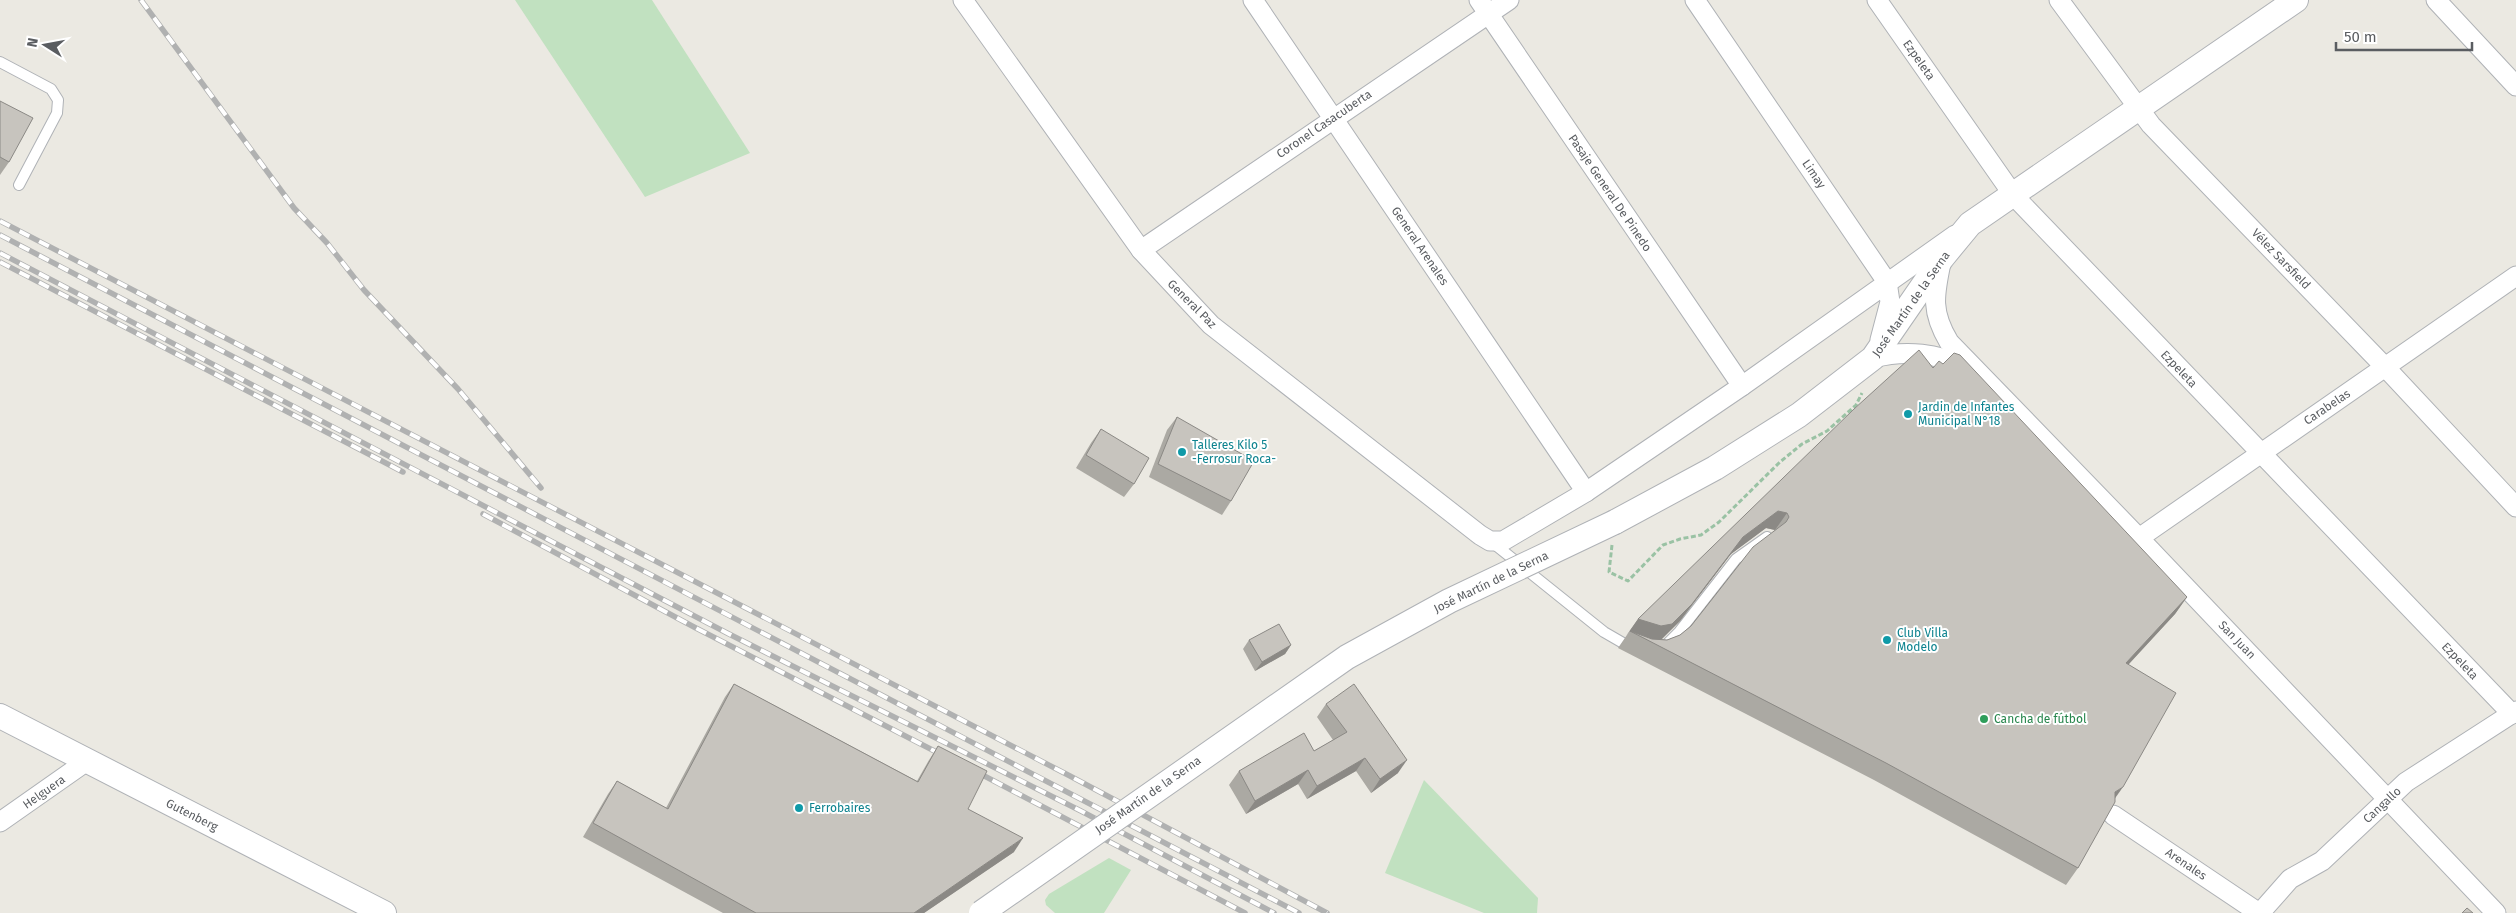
<svg xmlns="http://www.w3.org/2000/svg" width="2516" height="913" viewBox="0 0 2516 913" font-family="'Fira Sans',sans-serif">
<style>
.green{fill:#c1e1c0}
.lines{fill:none;stroke-linecap:round;stroke-linejoin:round}
.service-casing{stroke:#afb2b6;stroke-width:12}
.minor-casing{stroke:#afb2b6;stroke-width:21}
.tertiary-casing{stroke:#afb2b6;stroke-width:26}
.path{stroke:#9ac2a4;stroke-width:3;stroke-dasharray:5 2.5;stroke-linecap:butt}
.service{stroke:#fff;stroke-width:10}
.minor{stroke:#fff;stroke-width:19}
.tertiary{stroke:#fff;stroke-width:24}
.rail-casing{stroke:#b0b1b1;stroke-width:5.5}
.rail{stroke:#fff;stroke-width:4;stroke-dasharray:11;stroke-linecap:butt}
.tertiary-bridge-casing{stroke:#afb2b6;stroke-width:26;stroke-linecap:butt}
.tertiary-bridge{stroke:#fff;stroke-width:24}
.wall{fill:#aba9a3;fill-rule:evenodd}
.shaded-wall{fill:#8b8985}
.building{fill:#c7c4be;stroke:#8b8985}
.culture-dot{fill:#0f9aa8;stroke:#fff;stroke-width:2}
.leisure-dot{fill:#2e9e5b;stroke:#fff;stroke-width:2}
.labels{text-anchor:middle;dominant-baseline:central;stroke-width:4;stroke-linejoin:round;paint-order:stroke}
.street-label{font-size:12px;fill:#5a5d61;stroke:#fff}
.culture-label{font-size:12px;fill:#0d838f;stroke:#fff;text-anchor:start}
.leisure-label{font-size:12px;fill:#27864d;stroke:#fff;text-anchor:start}
</style>
<rect width="100%" height="100%" fill="#ebe9e2"/>
<g class="green">
<path d="M515 0H652L750 153 645 197Z"/>
<path d="M1424 780 1538 898 1537 913H1484L1385 873Z"/>
<path d="M1109 858 1131 870 1104 913H1055L1046 905 1045 900 1049 894Z"/>
</g>
<g class="lines">
<g class="service-casing">
<g id="service">
<path d="M0 62 51 89 58 100 57 113 19 185"/>
<path d="M1493 543 1604 632 1623 643 1634 646"/>
<path d="M1665 646 1679 632 1736 559 1767 537"/>
</g>
</g>
<g class="minor-casing">
<g id="minor">
<path d="M963 0 1141 250 1211 325 1480 535 1490 541H1503L1586 492 1742 386 1955 235"/>
<path d="M1253 0 1586 492"/>
<path d="M1479 0 1742 386"/>
<path d="M1695 0 1887 282 1890 302 1880 340"/>
<path d="M1877 0 2014 196 2512 714"/>
<path d="M2059 0 2151 125 2386 368 2516 507"/>
<path d="M2436 0 2516 86"/>
<path d="M1141 250 1509 0"/>
<path d="M1941 263C1934 296 1931 312 1949 342L2139 538 2496 913"/>
<path d="M1873 358C1908 349 1936 354 1969 367"/>
<path d="M2139 538 2516 276"/>
<path d="M2113 815 2259 913"/>
<path d="M0 822 87 761"/>
<path d="M2260 913 2290 879 2322 861 2406 782 2516 711"/>
</g>
</g>
<g class="tertiary-casing">
<g id="tertiary">
<path d="M1615 522 1715 468 1799 415 1873 358 1942 258 1970 224 2296 0"/>
<path d="M0 716 384 913"/>
</g>
</g>
<path class="path" d="M1612 545 1609 572 1628 581 1663 545 1680 539 1701 535 1719 522 1780 462 1802 444 1827 431 1856 405 1862 393"/>
<use href="#service" class="service"/>
<use href="#minor" class="minor"/>
<use href="#tertiary" class="tertiary"/>
<g class="rail-casing">
<g id="rail">
<path d="M141 0 294 208 327 243 364 290 458 389 541 488"/>
<path d="M0 221 1070 776 1327 913"/>
<path d="M0 235 1299 913"/>
<path d="M0 253 727 633 1081 811 1274 913"/>
<path d="M0 262 403 472"/>
<path d="M483 514 694 627 948 758"/>
<path d="M973 770 1245 913"/>
</g>
</g>
<use href="#rail" class="rail"/>
<g class="tertiary-bridge-casing">
<path id="tertiary-bridge" d="M981 913 1347 657 1449 601 1615 522"/>
</g>
<use href="#tertiary-bridge" class="tertiary-bridge"/>
</g>
<g class="wall">
<path d="M0 101 9 162 0 175Z"/>
<path d="M1933 368 2187 597 2175 614 2129 664 2115 799 2078 868 2066 885 1874 780 1618 648 1638 619ZM1766 528 1775 530 1691 626 1680 635 1667 640 1661 639 1680 621 1731 554Z"/>
<path d="M1177 417 1231 501 1222 515 1149 477 1167 430Z"/>
<path d="M1101 429 1134 484 1124 497 1076 468 1091 443Z"/>
<path d="M1249 640 1291 645 1285 654 1255 671 1243 649Z"/>
<path d="M734 684 917 781 929 760 938 746 968 809 1014 852 924 913H723L583 837 608 794 617 781 666 808 725 697Z"/>
<path d="M1326 704 1398 773 1371 793 1356 771 1307 799 1298 784 1246 814 1229 785 1239 771 1314 751 1333 740 1317 717Z"/>
</g>
<g class="shaded-wall">
<path d="M1778 511 1787 513 1775 530 1766 528 1731 554 1680 621 1660 641 1651 642 1630 631 1626 636 1638 619 1743 537Z"/>
<path d="M2187 597 2175 614 2114 680 2126 663Z"/>
<path d="M1291 645 1285 654 1255 671 1262 662Z"/>
<path d="M1365 758 1356 771 1307 799 1317 786Z"/>
<path d="M1407 760 1398 773 1371 793 1380 779Z"/>
<path d="M1308 770 1298 784 1246 814 1255 801Z"/>
<path d="M2123 787 2111 804 2115 792Z"/>
<path d="M1023 838 1014 852 924 913H914Z"/>
</g>
<g class="building">
<path d="M0 101 33 118 9 162 0 157Z"/>
<path d="M1919 350 1933 368 1939 361 1943 364 1954 353 1960 355 2187 597 2126 663 2176 693 2123 787 2115 792V802L2078 868 1886 763 1630 631 1652 639 1667 640 1680 635 1691 626 1753 547 1786 522 1789 517 1787 513 1778 511 1743 537 1692 604 1672 624 1661 626 1638 619 1854 409Z"/>
<path d="M1177 417 1254 461 1231 501 1158 464Z"/>
<path d="M1101 429 1149 458 1134 484 1086 455Z"/>
<path d="M1279 624 1291 645 1262 662 1249 640Z"/>
<path d="M734 684 918 782 938 746 987 771 968 809 1023 838 914 913H756L593 823 617 781 668 809Z"/>
<path d="M1354 684 1407 760 1380 779 1365 758 1317 786 1308 770 1255 801 1239 771 1304 733 1314 751 1347 732 1326 704Z"/>
<path d="M2467 908 2473 913H2462Z"/>
</g>
<g class="culture-dot">
<circle cx="1908" cy="414" r="5"/>
<circle cx="1182" cy="452" r="5"/>
<circle cx="1887" cy="640" r="5"/>
<circle cx="799" cy="808" r="5"/>
</g>
<circle class="leisure-dot" cx="1984" cy="719" r="5"/>
<g class="labels">
<g class="street-label">
<text transform="translate(1919 60) rotate(55)">Ezpeleta</text>
<text transform="translate(1324 124) rotate(-34)">Coronel Casacuberta</text>
<text transform="translate(1814 174) rotate(56)">Limay</text>
<text transform="translate(1610 193) rotate(56)">Pasaje General De Pinedo</text>
<text transform="translate(1420 246) rotate(56)">General Arenales</text>
<text transform="translate(2281 259) rotate(46)">Vélez Sarsfield</text>
<text transform="translate(1192 304) rotate(45)">General Paz</text>
<text transform="translate(1911 304) rotate(-55)">José Martín de la Serna</text>
<text transform="translate(2179 369) rotate(46)">Ezpeleta</text>
<text transform="translate(2327 407) rotate(-34)">Carabelas</text>
<text transform="translate(1491 582) rotate(-26)">José Martín de la Serna</text>
<text transform="translate(2237 640) rotate(46)">San Juan</text>
<text transform="translate(2460 661) rotate(46)">Ezpeleta</text>
<text transform="translate(44 792) rotate(-35)">Helguera</text>
<text transform="translate(1148 795) rotate(-35)">José Martín de la Serna</text>
<text transform="translate(2382 805) rotate(-43)">Cangallo</text>
<text transform="translate(192 815) rotate(27)">Gutenberg</text>
<text transform="translate(2186 864) rotate(34)">Arenales</text>
</g>
<g class="culture-label">
<text x="1918" y="407">Jardin de Infantes<tspan x="1918" dy="14">Municipal N°18</tspan></text>
<text x="1192" y="445">Talleres Kilo 5<tspan x="1192" dy="14">-Ferrosur Roca-</tspan></text>
<text x="1897" y="633">Club Villa<tspan x="1897" dy="14">Modelo</tspan></text>
<text x="809" y="808">Ferrobaires</text>
</g>
<g class="leisure-label">
<text x="1994" y="719">Cancha de fútbol</text>
</g>
</g>
<g transform="translate(45 45) rotate(281)" stroke="#ffffff" stroke-width="4" paint-order="stroke">
<path d="M0-4L9 19L0 12L-9 19Z" fill="#5a5d61"/>
<text y="-8" font-size="14" font-weight="bold" text-anchor="middle" fill="#5a5d61">N</text>
</g>
<path d="M2336 42v8h136v-8" fill="none" stroke="#5a5d61" stroke-width="2.5"/>
<text x="2344" y="42" font-size="15" fill="#5a5d61" stroke="#ffffff" stroke-width="4" paint-order="stroke">50 m</text>
</svg>
